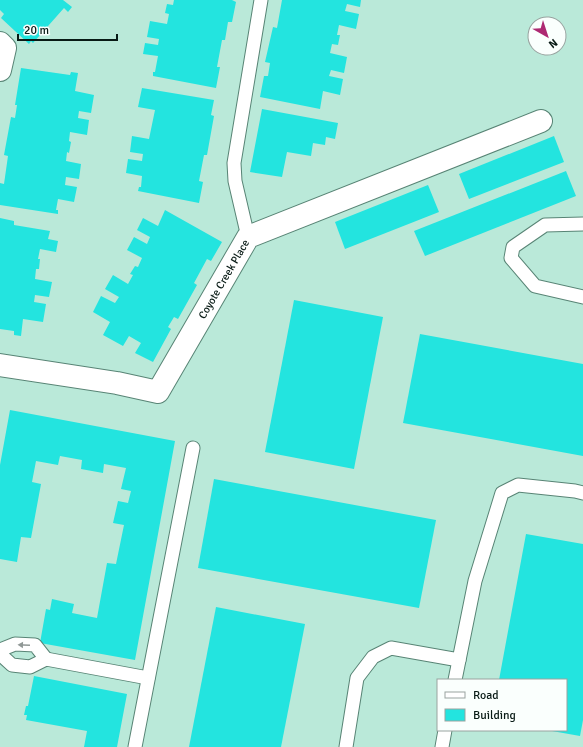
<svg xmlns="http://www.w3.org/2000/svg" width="583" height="747" viewBox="0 0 583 747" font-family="Signika,sans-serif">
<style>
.building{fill:#23e4df}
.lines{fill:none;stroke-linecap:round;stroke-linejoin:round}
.service-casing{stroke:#588475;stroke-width:15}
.minor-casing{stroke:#588475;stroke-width:24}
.service{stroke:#fff;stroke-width:13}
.minor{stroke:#fff;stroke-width:22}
.oneway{fill:#909896}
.labels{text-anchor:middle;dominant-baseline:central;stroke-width:3;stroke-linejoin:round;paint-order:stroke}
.street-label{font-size:11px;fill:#081a15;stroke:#fafffd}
</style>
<rect width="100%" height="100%" fill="#bae9d9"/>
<g class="building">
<path d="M0 0H63L72 7 68 12 64 8 33 43 31 41 29 44 1 18 4 14 0 10Z"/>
<path d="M174 0H232L236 2 232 22H228L225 40H222L217 67H220L216 88 153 76V72H155L158 56 143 54 145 43 158 45 159 39 147 37 150 21 167 24 169 14 165 13 167 4 173 5Z"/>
<path d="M282 0H361L360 7 347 4 345 11 359 14 356 29 339 25 337 35H340L338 45 332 44 330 53 347 57 344 73 331 70 329 76 343 79 340 95 323 91 320 109 260 97 264 76H268L270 63 265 62 273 27 277 28Z"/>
<path d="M21 68 70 75 71 72 78 73 75 91 94 95 91 113 79 111 78 118 89 120 87 135 70 132 69 141 71 142 69 153 67 152 66 161 81 164 79 179 66 177 65 185 77 187 74 202 58 199 56 210H58V214L0 205V183L4 184 8 156 4 155 11 117 15 118 17 105H15Z"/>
<path d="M142 88 214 100 211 115 214 116 207 155H204L199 181 203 182 199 203 138 191 139 187H141L142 176 126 173 128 159 142 161 143 154 130 152 132 136 149 139 155 110 138 107Z"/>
<path d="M262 109 338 123 335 139 326 137 325 145 313 143 311 156 287 152 282 177 250 172Z"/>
<path d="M554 136 564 162 469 199 459 174Z"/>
<path d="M566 171 576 196 425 256 414 231Z"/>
<path d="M428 185 439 212 345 249 335 222Z"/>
<path d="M165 210 222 242 211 261 207 259 194 283 197 285 178 319 174 317 168 327 171 329 153 362 135 353 141 343 129 336 123 346 103 335 110 322 93 312 101 296 115 303 119 297 105 289 113 275 128 284 133 275 130 274 135 266 138 267 142 258 127 250 134 237 147 244 150 237 137 230 143 218 158 226Z"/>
<path d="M0 218 14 221V225L50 231 48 239 58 241 56 252 40 249 38 259H40L39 269H36L35 279 52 282 49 297 35 295 34 302 46 304 43 322 23 319 21 336 14 335V331L0 329Z"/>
<path d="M294 300 383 317 354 469 265 452Z"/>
<path d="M420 334 583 364V456L403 423Z"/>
<path d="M10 410 175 441 135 660 40 643 46 609 50 610 52 599 74 604 72 613 97 618 107 563 116 564 124 525 113 523 118 501 128 503 131 491 121 489 126 468 104 464 103 473 81 469 82 460 60 456 58 465 36 461 32 482 41 484 31 538 21 537 17 562 0 559V465Z"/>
<path d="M214 479 436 520 419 608 198 568Z"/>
<path d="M526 534 583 544V720L580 736 552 731 566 730V680H499Z"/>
<path d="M216 607 305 624 281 747H189Z"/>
<path d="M34 676 127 694 117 747H84L87 731 26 720 27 715H24L26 706H28Z"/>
</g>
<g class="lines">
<g class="service-casing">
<g id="service">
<path d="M583 224 545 225 513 247 511 258 535 286 583 297"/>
<path d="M248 237 235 181 234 163 261 0"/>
<path d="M0 650 15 644 35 645 46 659 30 667 12 665 0 654"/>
<path d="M46 659 148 678"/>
<path d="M455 680 475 581 502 493 518 485 575 491 583 493"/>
<path d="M135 747 193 448"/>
<path d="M346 747 357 678 373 657 391 648 459 660"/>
<path d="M442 747 445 730"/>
</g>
</g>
<g class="minor-casing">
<g id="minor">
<path d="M0 43 5 48 0 70"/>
<path id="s1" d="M0 365 117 383 158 392 248 237 541 121"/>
</g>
</g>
<use href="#service" class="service"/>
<use href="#minor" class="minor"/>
</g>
<defs><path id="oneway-solid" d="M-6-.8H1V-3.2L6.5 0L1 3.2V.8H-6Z"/></defs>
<use class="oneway" href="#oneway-solid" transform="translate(24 645) rotate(-178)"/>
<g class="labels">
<g class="street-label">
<text stroke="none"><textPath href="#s1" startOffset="291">Coyote Creek Place</textPath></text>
</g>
</g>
<rect x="437" y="679" width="130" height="52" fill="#fafffd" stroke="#99a3a0"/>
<rect x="445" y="692" width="20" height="6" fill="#ffffff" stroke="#99a3a0"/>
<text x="473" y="699" font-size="12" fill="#081a15">Road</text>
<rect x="445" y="709" width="20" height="12" fill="#23e4df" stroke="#99a3a0"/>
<text x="473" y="719" font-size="12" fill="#081a15">Building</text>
<g transform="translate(547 36) rotate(141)"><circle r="19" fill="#fafffd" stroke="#99a3a0"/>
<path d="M0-3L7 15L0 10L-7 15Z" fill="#ad2972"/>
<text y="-6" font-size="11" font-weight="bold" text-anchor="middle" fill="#081a15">N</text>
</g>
<path d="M18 34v6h99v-6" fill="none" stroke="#081a15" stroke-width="2"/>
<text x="24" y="34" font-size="12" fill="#081a15" stroke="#fafffd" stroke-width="3" paint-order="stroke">20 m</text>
</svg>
